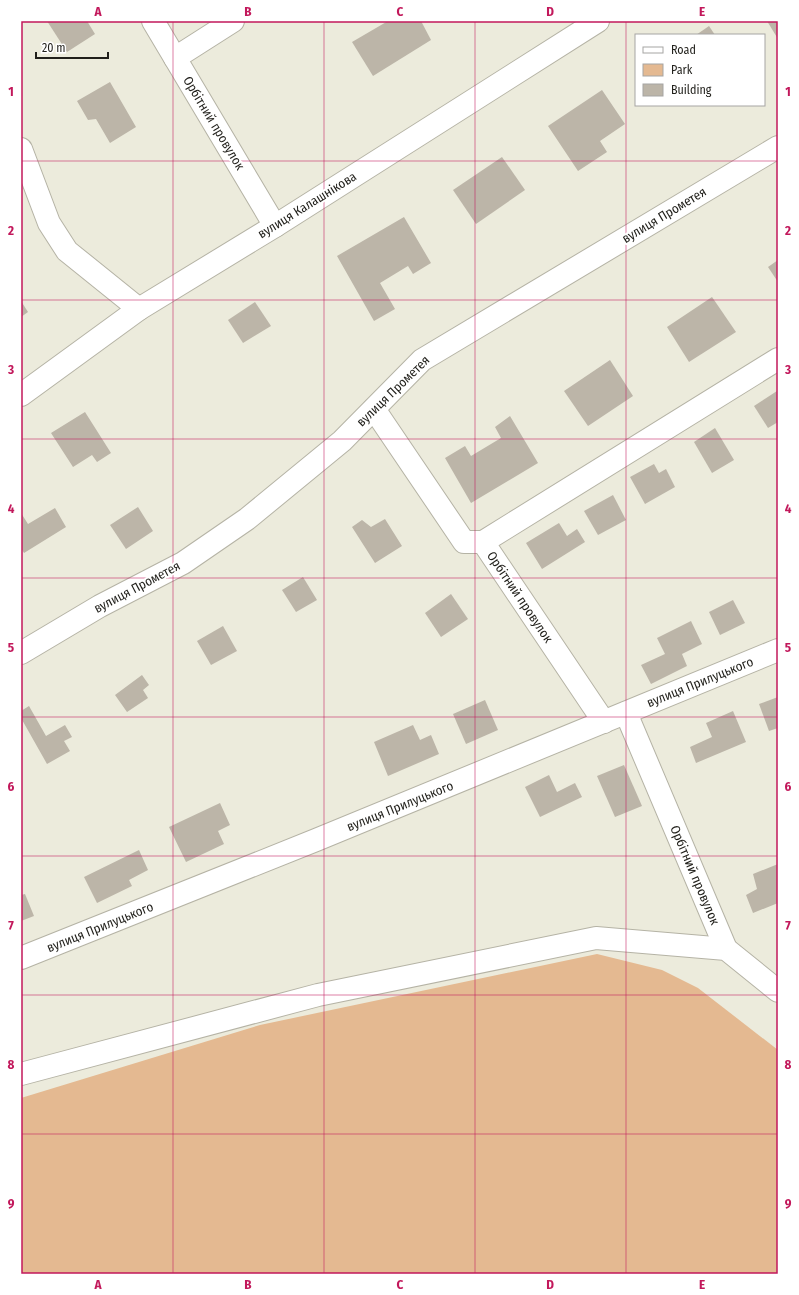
<svg xmlns="http://www.w3.org/2000/svg" width="799" height="1295" viewBox="0 0 799 1295" font-family="'Fira Sans Condensed',sans-serif">
<style>
.green{fill:#e4b991}
.building{fill:#bcb5a8}
.lines{fill:none;stroke-linecap:round;stroke-linejoin:round}
.minor-casing{stroke:#b5b3a5;stroke-width:24}
.minor{stroke:#fff;stroke-width:22}
.grid{fill:none;stroke:#c2185b;stroke-width:1;stroke-opacity:0.55}
.labels{text-anchor:middle;dominant-baseline:central;stroke-width:4;stroke-linejoin:round;paint-order:stroke}
.street-label{font-size:13px;fill:#201f1a;stroke:#fff}
.neatline{fill:none;stroke:#c2185b;stroke-width:1.5}
.grid-label{font-size:13px;text-anchor:middle;font-weight:bold;fill:#c2185b}
</style>
<rect width="100%" height="100%" fill="#ecebdc"/>
<path class="green" d="M597 954 662 970 698 988 778 1050V1274H21V1098L260 1025Z"/>
<g class="building">
<path d="M47 21H87L95 34 67 52Z"/>
<path d="M388 21H421L431 40 373 76 352 42Z"/>
<path d="M767 21H778V39Z"/>
<path d="M709 26 715 35H696Z"/>
<path d="M110 82 136 127 110 143 96 119 88 120 77 101Z"/>
<path d="M602 90 625 124 600 141 607 152 578 171 548 126Z"/>
<path d="M502 157 525 190 476 224 453 190Z"/>
<path d="M404 217 431 263 413 274 408 266 380 283 395 309 374 321 337 256Z"/>
<path d="M778 260V282L768 267Z"/>
<path d="M712 297 736 332 689 362 667 327Z"/>
<path d="M21 301 28 312 21 317Z"/>
<path d="M255 302 271 326 243 343 228 320Z"/>
<path d="M610 360 633 396 588 426 564 391Z"/>
<path d="M777 391 778 422 768 428 754 406Z"/>
<path d="M85 412 111 453 97 462 92 455 73 467 51 433Z"/>
<path d="M510 416 538 463 471 503 445 458 465 446 471 456 501 438 495 427Z"/>
<path d="M715 428 734 460 712 473 694 442Z"/>
<path d="M654 464 659 473 666 469 675 487 645 504 630 477Z"/>
<path d="M613 495 626 520 598 535 584 511Z"/>
<path d="M138 507 153 531 126 549 110 525Z"/>
<path d="M55 508 66 527 24 553 21 548V513L28 524Z"/>
<path d="M385 519 402 546 375 563 352 527 362 520 371 527Z"/>
<path d="M559 523 567 536 577 529 585 542 542 569 526 543Z"/>
<path d="M303 577 317 600 296 612 282 590Z"/>
<path d="M451 594 468 619 441 637 425 613Z"/>
<path d="M733 600 745 623 720 635 709 612Z"/>
<path d="M691 621 702 644 682 654 687 666 651 684 641 665 665 654 657 638Z"/>
<path d="M223 626 237 651 211 665 197 641Z"/>
<path d="M142 675 149 685 143 690 148 698 127 712 115 695Z"/>
<path d="M778 697V728L769 731 759 704Z"/>
<path d="M485 700 498 730 466 744 453 714Z"/>
<path d="M29 706 46 736 65 725 72 737 64 741 70 751 47 764 21 718V711Z"/>
<path d="M733 711 746 742 696 763 690 747 712 737 706 723Z"/>
<path d="M413 725 420 740 431 735 439 754 388 776 374 742Z"/>
<path d="M624 765 642 806 615 817 597 776Z"/>
<path d="M549 775 557 792 575 783 582 797 540 817 525 787Z"/>
<path d="M220 803 230 825 218 831 224 844 186 862 169 827Z"/>
<path d="M139 850 148 870 129 880 132 886 97 903 84 877Z"/>
<path d="M778 864V903L753 913 746 895 757 889 753 874Z"/>
<path d="M25 894 34 916 21 921V895Z"/>
</g>
<g class="lines">
<g class="minor-casing">
<g id="minor">
<path d="M153 21 275 226"/>
<path d="M175 58 233 21"/>
<path d="M21 149 49 223 67 251 139 309"/>
<path d="M21 395 139 309 275 226 598 21"/>
<path d="M374 409 464 542H483"/>
<path d="M483 542 778 359"/>
<path d="M483 542 604 722"/>
<path d="M21 653 100 606 183 563 247 519 342 441 422 360 778 147"/>
<path d="M626 713 726 949"/>
<path d="M21 958 316 840 778 650"/>
<path d="M21 1074 318 995 596 938 726 949 778 991"/>
</g>
</g>
<use href="#minor" class="minor"/>
</g>
<path class="grid" d="M173 21V1274M324 21V1274M475 21V1274M626 21V1274M21 161H778M21 300H778M21 439H778M21 578H778M21 717H778M21 856H778M21 995H778M21 1134H778"/>
<g class="labels">
<g class="street-label">
<text transform="translate(214 123) rotate(59)">Орбітний провулок</text>
<text transform="translate(307 205) rotate(-32)">вулиця Калашнікова</text>
<text transform="translate(664 215) rotate(-31)">вулиця Прометея</text>
<text transform="translate(393 391) rotate(-44)">вулиця Прометея</text>
<text transform="translate(137 587) rotate(-28)">вулиця Прометея</text>
<text transform="translate(520 597) rotate(56)">Орбітний провулок</text>
<text transform="translate(700 682) rotate(-22)">вулиця Прилуцького</text>
<text transform="translate(400 806) rotate(-22)">вулиця Прилуцького</text>
<text transform="translate(695 875) rotate(67)">Орбітний провулок</text>
<text transform="translate(100 927) rotate(-22)">вулиця Прилуцького</text>
</g>
</g>
<rect width="799" height="1295" fill="none" stroke="#ffffff" stroke-width="44"/>
<rect x="635" y="34" width="130" height="72" fill="#ffffff" stroke="#a6a5a3"/>
<rect x="643" y="47" width="20" height="6" fill="#ffffff" stroke="#a6a5a3"/>
<text x="671" y="54" font-size="12" fill="#201f1a">Road</text>
<rect x="643" y="64" width="20" height="12" fill="#e4b991" stroke="#a6a5a3"/>
<text x="671" y="74" font-size="12" fill="#201f1a">Park</text>
<rect x="643" y="84" width="20" height="12" fill="#bcb5a8" stroke="#a6a5a3"/>
<text x="671" y="94" font-size="12" fill="#201f1a">Building</text>
<path d="M36 52v6h72v-6" fill="none" stroke="#201f1a" stroke-width="2"/>
<text x="42" y="52" font-size="12" fill="#201f1a" stroke="#ffffff" stroke-width="3" paint-order="stroke">20 m</text>
<rect x="22" y="22" width="755" height="1251" class="neatline"/>
<g class="grid-label">
<text x="98" y="16">A</text>
<text x="248" y="16">B</text>
<text x="400" y="16">C</text>
<text x="550" y="16">D</text>
<text x="702" y="16">E</text>
<text x="11" y="96">1</text>
<text x="788" y="96">1</text>
<text x="11" y="235">2</text>
<text x="788" y="235">2</text>
<text x="11" y="374">3</text>
<text x="788" y="374">3</text>
<text x="11" y="513">4</text>
<text x="788" y="513">4</text>
<text x="11" y="652">5</text>
<text x="788" y="652">5</text>
<text x="11" y="791">6</text>
<text x="788" y="791">6</text>
<text x="11" y="930">7</text>
<text x="788" y="930">7</text>
<text x="11" y="1069">8</text>
<text x="788" y="1069">8</text>
<text x="11" y="1208">9</text>
<text x="788" y="1208">9</text>
<text x="98" y="1289">A</text>
<text x="248" y="1289">B</text>
<text x="400" y="1289">C</text>
<text x="550" y="1289">D</text>
<text x="702" y="1289">E</text>
</g>
</svg>
